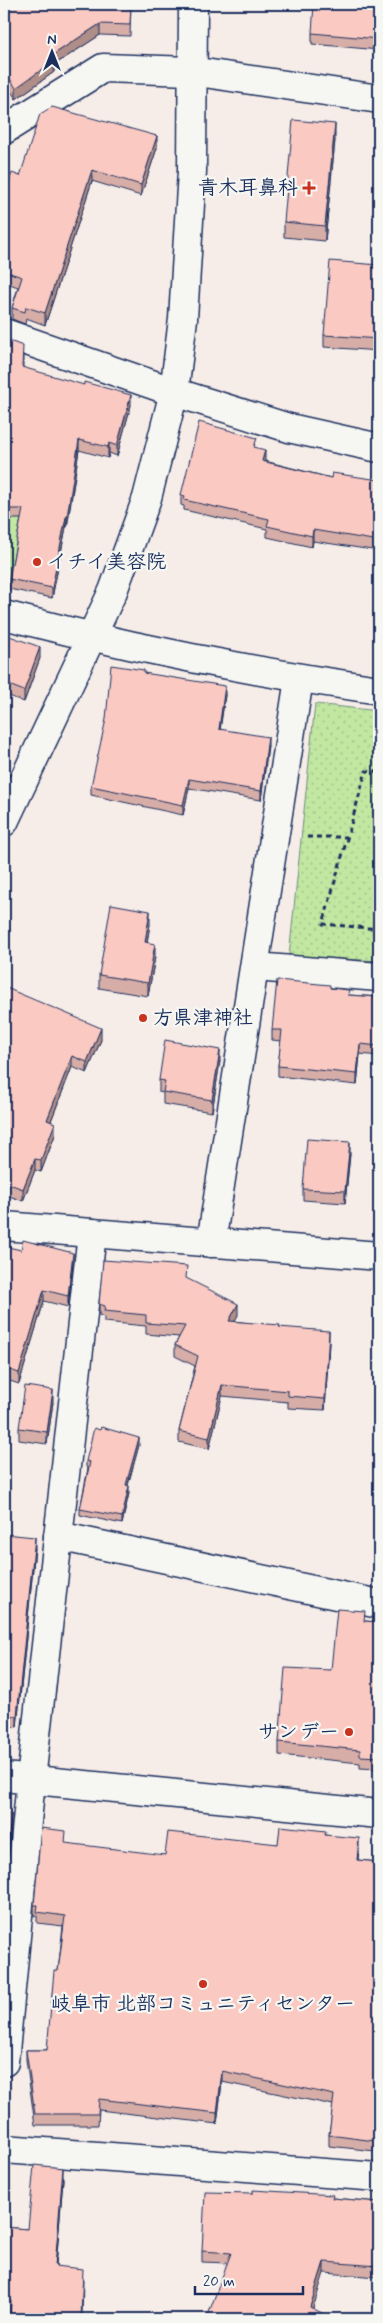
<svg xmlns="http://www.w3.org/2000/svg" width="383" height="2323" viewBox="0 0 383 2323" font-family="Mynerve,'Klee One',sans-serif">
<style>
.green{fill:#c1e7a1;stroke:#6e8b80}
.park{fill:url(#park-dots);stroke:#6e8b80}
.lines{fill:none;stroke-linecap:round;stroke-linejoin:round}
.minor-casing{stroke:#1b2f5e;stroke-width:31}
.path{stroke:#1b2f5e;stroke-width:3;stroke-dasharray:5 4;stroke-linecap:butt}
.minor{stroke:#f6f6f2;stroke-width:28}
.wall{fill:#d7ada7;stroke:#1b2f5e}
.shaded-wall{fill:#af8d88;stroke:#1b2f5e}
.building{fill:#fac9c2;stroke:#1b2f5e}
.poi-dot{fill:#c8321e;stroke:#f6f6f2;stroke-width:2}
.labels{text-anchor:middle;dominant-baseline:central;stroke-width:4.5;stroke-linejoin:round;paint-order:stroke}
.poi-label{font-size:20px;font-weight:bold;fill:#1b2f5e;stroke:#f6f6f2;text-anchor:end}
</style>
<defs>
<pattern id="park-dots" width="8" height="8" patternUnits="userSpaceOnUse" patternTransform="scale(1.25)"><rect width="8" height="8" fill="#c1e7a1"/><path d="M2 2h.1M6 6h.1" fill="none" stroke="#a5c68d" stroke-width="1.8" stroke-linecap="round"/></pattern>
</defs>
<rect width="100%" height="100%" fill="#f7ede8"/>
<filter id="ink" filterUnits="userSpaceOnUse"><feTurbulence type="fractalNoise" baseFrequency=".02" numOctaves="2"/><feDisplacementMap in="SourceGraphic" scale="10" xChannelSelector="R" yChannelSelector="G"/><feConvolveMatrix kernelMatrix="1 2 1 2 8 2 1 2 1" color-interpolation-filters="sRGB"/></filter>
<g filter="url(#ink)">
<path class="green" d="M4 511 36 519 14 567 7 594 4 593Z"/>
<path class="park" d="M315 704 379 711V961L289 956Z"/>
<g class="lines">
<g class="minor-casing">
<g id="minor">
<path d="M4 130 103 68 191 71 379 99"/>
<path d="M4 333 174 392 289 428 379 448"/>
<path d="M4 615C127 647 253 672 379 690"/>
<path d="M4 822 113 591 147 498 174 392 183 319 192 171 193 4"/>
<path d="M255 967 379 977"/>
<path d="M4 1226 379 1256"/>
<path d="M211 1243 299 679"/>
<path d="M58 1536 379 1604"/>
<path d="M4 1777 379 1814"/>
<path d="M4 2062 31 1780 92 1233"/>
<path d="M4 2149 379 2177"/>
</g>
</g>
<g class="path">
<path d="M379 772 366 771 323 924 379 929"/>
<path d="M307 837H347"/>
</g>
<use href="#minor" class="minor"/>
</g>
<g class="wall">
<path d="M4 4 14 5 131 4 130 36 100 35 54 65V72L16 99 4 81Z"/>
<path d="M379 4V50L312 44V33Z"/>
<path d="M335 140 325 241 284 237V222Z"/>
<path d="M157 148 141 196 92 181 45 325 26 318 25 324 12 319V308L18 287 4 282V181L9 182 20 176Z"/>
<path d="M379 265V351L324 347V335Z"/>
<path d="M4 339 23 356V368L131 405 117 456 109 453 108 458 79 450 67 527H66L52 598 9 589V579L21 519H4Z"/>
<path d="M257 448 265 461 331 478 379 480V551L313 541 312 547 267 537V529L184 510V506L181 505V495Z"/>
<path d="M4 634 40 658 24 702 4 694Z"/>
<path d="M144 673 225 695 220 729 268 746 261 800 189 788 183 815 91 795V786Z"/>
<path d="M150 924 147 942 155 957 148 996 99 988V975Z"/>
<path d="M4 987 101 1040 87 1073 72 1067 51 1121 55 1135 41 1172 35 1170 23 1201 4 1194Z"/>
<path d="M330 988 349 995 379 997V1056L360 1054 357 1085 278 1076V1066L281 1041 272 1040V1030Z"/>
<path d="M220 1061 212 1112 163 1104V1093L159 1092V1080Z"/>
<path d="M350 1154 345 1203 303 1200V1189Z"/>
<path d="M4 1261 73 1264 68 1307 44 1301 19 1384 4 1379Z"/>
<path d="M186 1279 238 1315 234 1321 280 1327 329 1342 325 1410 288 1408V1402L222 1396 209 1449 179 1442V1431L195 1366 175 1356V1345L179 1337 146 1334V1326L104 1322V1317L99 1315V1304Z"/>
<path d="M53 1402 47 1444 19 1440V1428Z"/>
<path d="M139 1445 128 1485 129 1493 122 1524 80 1515V1509L88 1468 86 1467V1461Z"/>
<path d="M4 1534 35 1548 17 1727 7 1726 5 1739H4Z"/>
<path d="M365 1621 379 1622V1769L360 1768V1763L279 1755V1742L331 1670Z"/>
<path d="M326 1835 359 1848 358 1860 379 1862V2118L375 2151 329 2146V2135L333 2105 222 2082 217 2124 99 2110 98 2125H35L26 2060V2050H47L58 1971 63 1926 37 1923V1916H34V1905L165 1855 278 1844Z"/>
<path d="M63 2179 56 2266 83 2280 82 2319H10V2312H4V2227L28 2229Z"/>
<path d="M333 2198 379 2202V2277L324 2273 227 2263 202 2262V2251Z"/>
</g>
<g class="shaded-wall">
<path d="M100 24V35L54 65V72L16 99V88L51 56Z"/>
<path d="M335 124V140L325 241V226Z"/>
<path d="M157 136V148L141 196V185Z"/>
<path d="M92 170V181L45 325V313Z"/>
<path d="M131 395V405L117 456V446Z"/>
<path d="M79 440V450L67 527V517Z"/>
<path d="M109 443V453L108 458V447Z"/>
<path d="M265 450V461L262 471V461Z"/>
<path d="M66 517V527L52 598V588Z"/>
<path d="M313 530V541L312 547V536Z"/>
<path d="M40 647V658L24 702V691Z"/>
<path d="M225 686V695L219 738V729Z"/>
<path d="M268 737V746L261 800V791Z"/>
<path d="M189 779V788L183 815V805Z"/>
<path d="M150 911V924L145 955V942Z"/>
<path d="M155 944V957L148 996V983Z"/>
<path d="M101 1028V1040L87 1073V1062Z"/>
<path d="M360 1044V1054L357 1085V1074Z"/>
<path d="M220 1050V1061L212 1112V1100Z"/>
<path d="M72 1056V1067L47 1131V1120Z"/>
<path d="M55 1123V1135L41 1172V1160Z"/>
<path d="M350 1142V1154L345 1203V1191Z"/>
<path d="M35 1159V1170L23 1201V1189Z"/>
<path d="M73 1253V1264L68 1307V1296Z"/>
<path d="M44 1290V1301L19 1384V1373Z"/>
<path d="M238 1304V1315L229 1332V1321Z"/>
<path d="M329 1331V1342L325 1410V1399Z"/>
<path d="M222 1385V1396L209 1449V1438Z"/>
<path d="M53 1390V1402L47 1444V1432Z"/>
<path d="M139 1438V1445L126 1492V1485Z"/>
<path d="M129 1486V1493L122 1524V1517Z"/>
<path d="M35 1537V1548L17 1727V1716Z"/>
<path d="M7 1715V1726L5 1739V1728Z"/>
<path d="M11 1814V1825L4 1901V1890Z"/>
<path d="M359 1838V1848L357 1871V1860Z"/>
<path d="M222 2071V2082L217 2124V2113Z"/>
<path d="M379 2108V2118L375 2151V2141Z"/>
<path d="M63 2168V2179L55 2278V2266Z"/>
<path d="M324 2262V2273L310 2318V2307Z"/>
</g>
<g class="building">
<path d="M4 4H13L14 5 16 4H131L130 25 100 24 51 56 54 61 16 88 4 70Z"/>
<path d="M314 4H379V39L312 33Z"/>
<path d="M52 107 157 136 141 185 92 170 45 313 26 307 25 312 12 308 22 277 4 271V181L9 182 12 173 20 176 40 114Z"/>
<path d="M293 120 335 124 325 226 284 222Z"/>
<path d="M330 261 379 265V339L324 335Z"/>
<path d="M4 339 23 346 22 367 84 385V382L131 395 117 446 109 443 108 447 79 440 67 517H66L52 588 9 579 23 509H4Z"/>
<path d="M199 422 257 438 254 447 265 450 262 461 331 478 332 473 379 480V541L313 530 312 536 267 526 269 519 184 500 185 496 181 495Z"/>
<path d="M4 634 40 647 24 691 4 683Z"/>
<path d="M111 665 144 670V673L225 686 219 729 268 737 261 791 189 779 183 805 91 786 106 719Z"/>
<path d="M111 904 150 911 145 942 155 944 148 983 99 975Z"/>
<path d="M277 980 330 985V988L349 990 348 995 379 997V1046L360 1044 357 1074 278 1066 282 1030H272Z"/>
<path d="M4 987 101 1028 87 1062 72 1056 47 1120 55 1123 41 1160 35 1159 23 1189 4 1182Z"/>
<path d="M165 1040 220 1050 212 1100 163 1092 165 1081 159 1080Z"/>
<path d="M307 1139 350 1142 345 1191 303 1189Z"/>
<path d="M23 1240 73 1253 68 1296 44 1290 19 1373 4 1368V1261L8 1247 21 1250Z"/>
<path d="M103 1260 187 1266 186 1278 238 1304 229 1321 280 1325 279 1327 329 1331 325 1399 288 1396V1391L222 1385 209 1438 179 1431 198 1356 175 1345 185 1326 146 1323V1315L104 1311 105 1306 99 1304Z"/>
<path d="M25 1386 53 1390 47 1432 19 1428Z"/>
<path d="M101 1427 139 1438 126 1485 129 1486 122 1517 80 1509 90 1462 86 1461 94 1428 100 1430Z"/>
<path d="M4 1534 35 1537 17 1716 7 1715 5 1728H4Z"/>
<path d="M337 1609 365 1611 364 1621 379 1622V1757L360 1756V1750L279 1742 285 1668 331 1670Z"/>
<path d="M4 1813 11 1814 4 1890Z"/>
<path d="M280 1826 326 1831 325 1835 359 1838 357 1860 379 1862V2108L375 2141 329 2135 334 2095 222 2071 217 2113 99 2099 98 2114H35L26 2050H47L54 1971H58L65 1916 37 1912 38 1905H34L41 1828 66 1831 65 1843 165 1855 168 1832 278 1844Z"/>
<path d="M34 2165 63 2168 55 2266 83 2269 81 2319H10L11 2301H4V2227L28 2229Z"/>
<path d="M253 2190 333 2195 332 2198 379 2202V2266L324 2262 310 2307 334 2319H198L199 2317 207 2318 231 2253 202 2251 205 2192 253 2193Z"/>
</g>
</g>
<g class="poi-dot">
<path d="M306.5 180.5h5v5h5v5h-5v5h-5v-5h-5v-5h5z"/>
<circle cx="37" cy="562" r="5"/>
<circle cx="143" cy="1018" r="5"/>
<circle cx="349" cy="1732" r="5"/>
<circle cx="203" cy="1984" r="5"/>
</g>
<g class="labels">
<g class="poi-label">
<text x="298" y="188">青木耳鼻科</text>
<text x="47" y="562" text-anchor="start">イチイ美容院</text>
<text x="153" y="1018" text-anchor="start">方県津神社</text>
<text x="339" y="1732">サンデー</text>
<text x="203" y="2004" text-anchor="middle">岐阜市 北部コミュニティセンター</text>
</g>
</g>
<rect width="383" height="2323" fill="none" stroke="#f6f6f2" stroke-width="20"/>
<rect x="10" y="10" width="363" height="2303" fill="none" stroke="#1b2f5e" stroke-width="2" filter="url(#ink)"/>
<g transform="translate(52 52)" stroke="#f6f6f2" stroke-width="4" paint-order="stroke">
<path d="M0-4L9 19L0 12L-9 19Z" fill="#1b2f5e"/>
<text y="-8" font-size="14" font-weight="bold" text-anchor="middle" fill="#1b2f5e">N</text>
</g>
<path d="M195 2286v8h108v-8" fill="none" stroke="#1b2f5e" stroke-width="2.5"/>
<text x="203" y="2286" font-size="15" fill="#1b2f5e" stroke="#f6f6f2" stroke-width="4" paint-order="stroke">20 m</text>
</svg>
